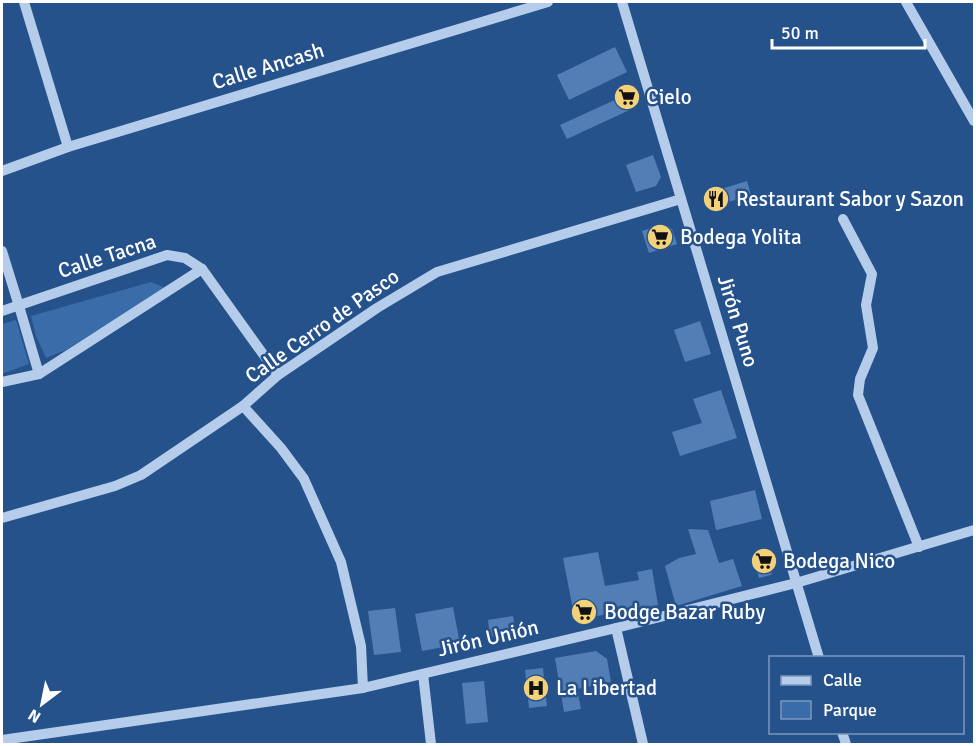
<svg xmlns="http://www.w3.org/2000/svg" width="976" height="746" viewBox="0 0 976 746" font-family="Signika,sans-serif">
<style>
.green{fill:#3a6ca9}
.building{fill:#527eb5}
.lines{fill:none;stroke-linecap:round;stroke-linejoin:round}
.minor{stroke:#b5cdea;stroke-width:10}
.labels{text-anchor:middle;dominant-baseline:central;stroke-width:5;stroke-linejoin:round;paint-order:stroke}
.street-label{font-size:21px;fill:#fff;stroke:#26528c}
.poi-label{font-size:21px;fill:#fff;stroke:#26528c;text-anchor:start}
</style>
<rect width="100%" height="100%" fill="#26528c"/>
<g class="green">
<path d="M151 282 165 288 66 350 46 358 36 336 31 316Z"/>
<path d="M16 320 29 364 2 374V324Z"/>
</g>
<g class="building">
<path d="M615 47 627 72 569 100 557 75Z"/>
<path d="M630 93 636 107 567 139 560 125Z"/>
<path d="M653 155 661 177 656 186 636 192 626 165Z"/>
<path d="M747 181 751 195 709 208 705 194Z"/>
<path d="M664 224 672 229 677 244 649 253 642 231Z"/>
<path d="M700 321 711 354 685 362 674 330Z"/>
<path d="M721 390 737 438 680 456 672 432 702 423 693 399Z"/>
<path d="M755 490 762 519 716 530 710 501Z"/>
<path d="M688 529 708 530 719 563 733 559 742 586 676 606 665 566 679 558 696 554Z"/>
<path d="M598 552 605 586 639 580 637 572 652 569 658 605 575 620 563 558Z"/>
<path d="M770 552 774 566 771 575 759 578 753 556Z"/>
<path d="M453 607 460 644 422 651 415 614Z"/>
<path d="M395 608 401 652 374 655 368 611Z"/>
<path d="M513 616 516 632 490 637 488 620Z"/>
<path d="M596 651 607 659 611 682 577 689 581 709 564 712 555 658Z"/>
<path d="M543 668 547 706 529 708 525 670Z"/>
<path d="M484 681 488 722 466 724 462 683Z"/>
</g>
<g class="lines">
<g class="minor">
<path d="M24 2 68 147"/>
<path d="M622 2 819 658"/>
<path d="M906 2 974 121"/>
<path d="M2 171 68 147 548 2"/>
<path d="M843 219 872 274 866 305 873 348 860 379 858 395 919 547"/>
<path d="M2 251 19 306 39 374"/>
<path d="M2 311 167 255 185 258 202 269 278 375"/>
<path d="M2 382 39 374 202 269"/>
<path d="M243 406 281 448 304 479 341 562 361 646 363 688"/>
<path d="M2 518 115 486 141 475 243 406 278 375 377 308 437 272 681 199"/>
<path d="M616 628 643 744"/>
<path d="M423 674 431 744"/>
<path d="M842 732 846 744"/>
<path d="M2 740 363 688 616 628 796 583 974 530"/>
</g>
</g>
<defs>
<g id="supermarket-disc" transform="scale(1.35)"><circle r="9.5" fill="#f3d17a" stroke="#26528c"/><path d="M-6-5.5h2.5l.6 2H6L4.5 2H-2.5L-4.4-4H-6ZM-1.5 3.2a1.3 1.3 0 1 0 .1 0ZM3 3.2a1.3 1.3 0 1 0 .1 0Z" fill="#111"/></g>
<g id="restaurant-disc" transform="scale(1.35)"><circle r="9.5" fill="#f3d17a" stroke="#26528c"/><path d="M-5-6h1v4h1v-4h1v4h1v-4h1v5L-1.5 .5V6h-2V.5L-5-1ZM5-6V6H3V1.5H1.5Q1.5-4 5-6Z" fill="#111"/></g>
<g id="hospital-disc" transform="scale(1.35)"><circle r="9.5" fill="#f3d17a" stroke="#26528c"/><path d="M-5-5h3v3.5h4V-5h3V5h-3V1.5h-4V5h-3Z" fill="#111"/></g>
</defs>
<g fill-rule="evenodd">
<use href="#supermarket-disc" x="627" y="97"/>
<use href="#restaurant-disc" x="716" y="199"/>
<use href="#supermarket-disc" x="660" y="237"/>
<use href="#supermarket-disc" x="764" y="561"/>
<use href="#supermarket-disc" x="584" y="612"/>
<use href="#hospital-disc" x="536" y="688"/>
</g>
<g class="labels">
<g class="street-label">
<text transform="translate(268 66) rotate(-17)">Calle Ancash</text>
<text transform="translate(107 256) rotate(-18)">Calle Tacna</text>
<text transform="translate(738 321) rotate(73)">Jirón Puno</text>
<text transform="translate(322 326) rotate(-35)">Calle Cerro de Pasco</text>
<text transform="translate(488 638) rotate(-13)">Jirón Unión</text>
</g>
<g class="poi-label">
<text x="646" y="97">Cielo</text>
<text x="736" y="199">Restaurant Sabor y Sazon</text>
<text x="680" y="237">Bodega Yolita</text>
<text x="783" y="561">Bodega Nico</text>
<text x="604" y="612">Bodge Bazar Ruby</text>
<text x="556" y="688">La Libertad</text>
</g>
</g>
<rect width="976" height="746" fill="none" stroke="#ffffff" stroke-width="6"/>
<rect x="769" y="656" width="195" height="78" fill="#26528c" stroke="#7d97ba" stroke-width="1.5"/>
<rect x="781" y="676" width="30" height="9" fill="#b5cdea" stroke="#7d97ba" stroke-width="1.5"/>
<text x="823" y="686" font-size="18" fill="#ffffff">Calle</text>
<rect x="781" y="701" width="30" height="18" fill="#3a6ca9" stroke="#7d97ba" stroke-width="1.5"/>
<text x="823" y="716" font-size="18" fill="#ffffff">Parque</text>
<g transform="translate(42 704) rotate(212)" stroke="#26528c" stroke-width="4.5" paint-order="stroke">
<path d="M0-4.5L10 22L0 15L-10 22Z" fill="#ffffff"/>
<text y="-9" font-size="16" font-weight="bold" text-anchor="middle" fill="#ffffff">N</text>
</g>
<path d="M772 39v9h153v-9" fill="none" stroke="#ffffff" stroke-width="3"/>
<text x="781" y="39" font-size="18" fill="#ffffff" stroke="#26528c" stroke-width="4.5" paint-order="stroke">50 m</text>
</svg>
